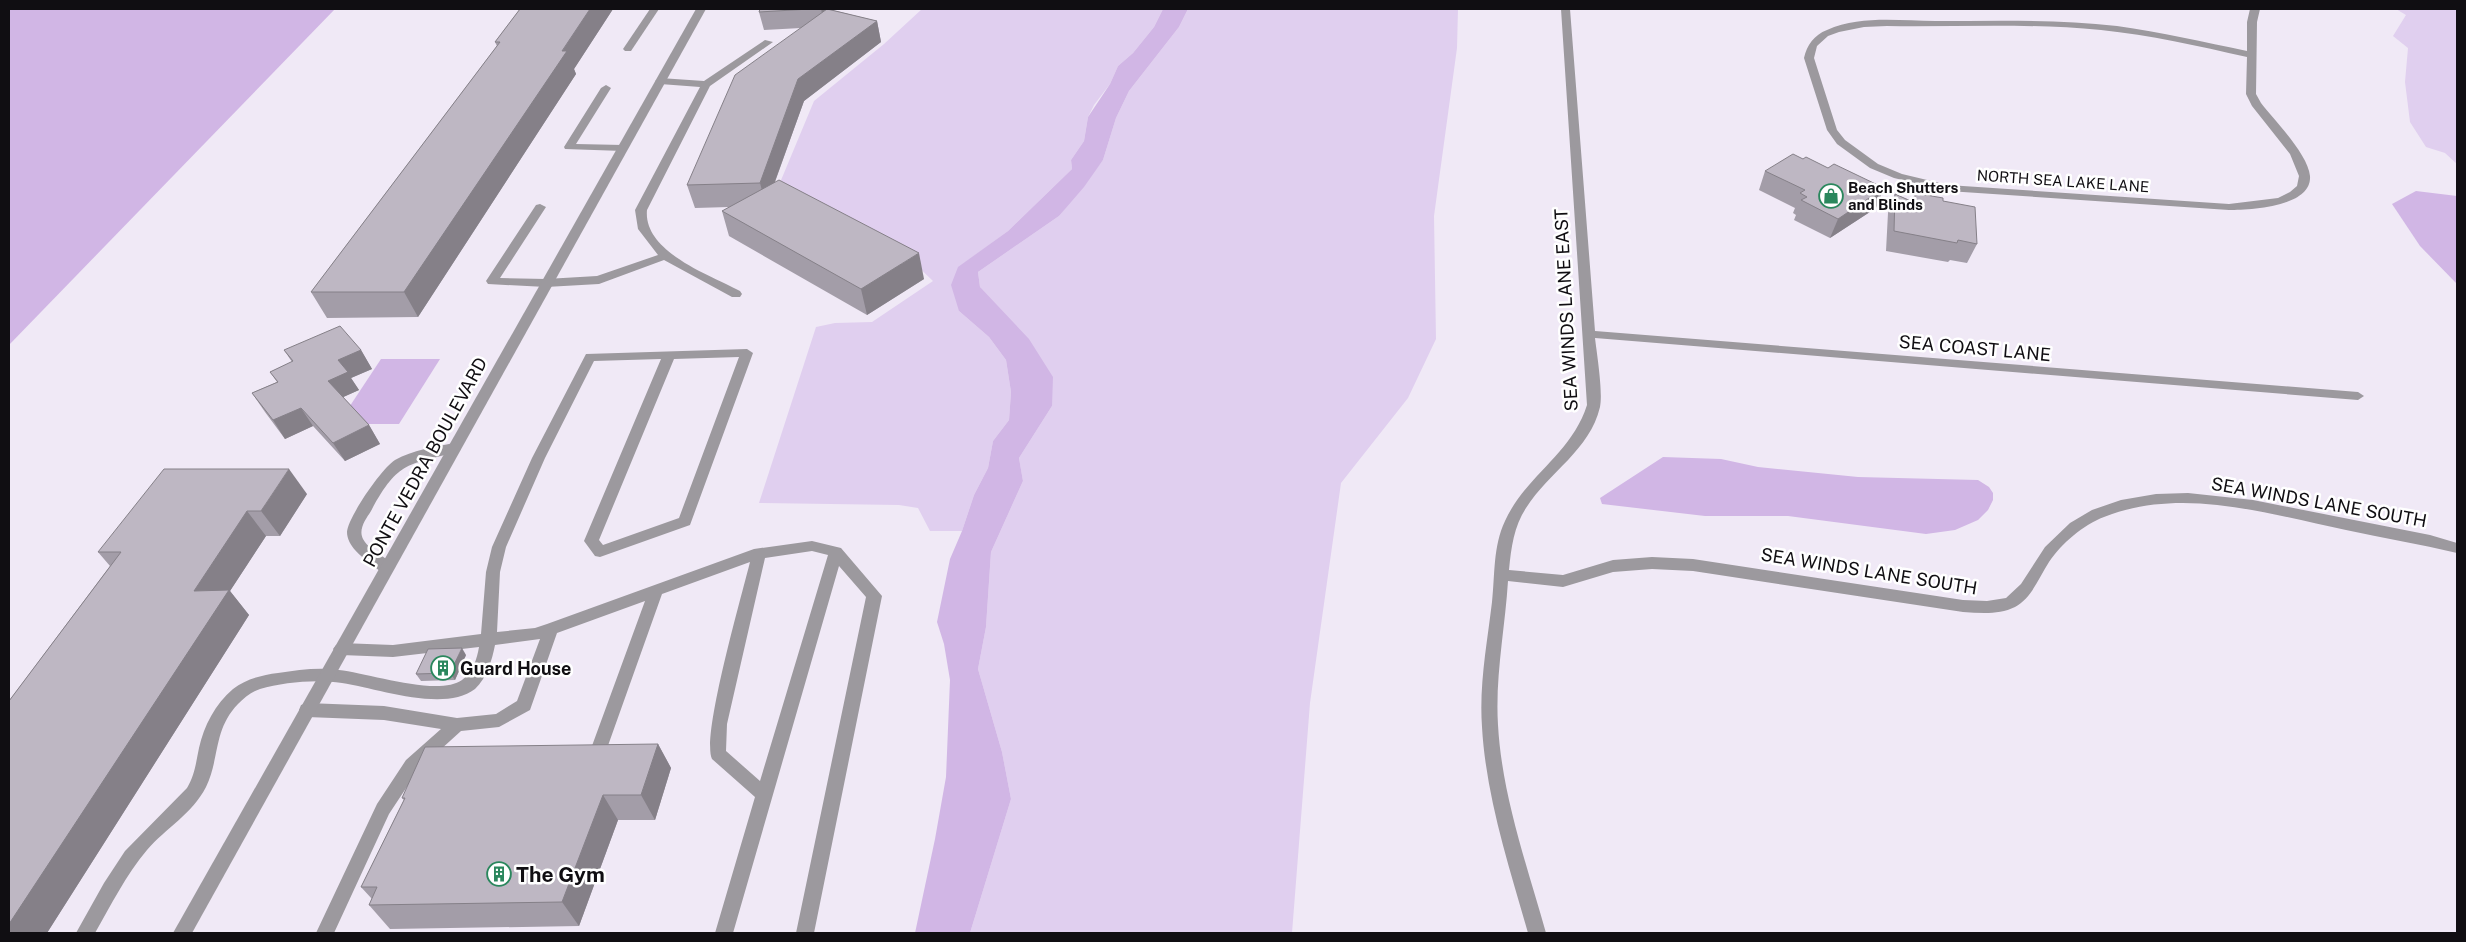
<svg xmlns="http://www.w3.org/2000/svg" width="2466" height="942" viewBox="0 0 2466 942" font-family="'Public Sans',sans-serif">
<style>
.green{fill:#e0cfef}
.water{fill:#d1b6e5}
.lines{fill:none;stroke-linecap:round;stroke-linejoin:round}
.service{fill:#9c999e;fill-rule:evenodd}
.minor{fill:#9c999e;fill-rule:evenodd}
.tertiary{fill:#9c999e;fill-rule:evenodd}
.wall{fill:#a39da8}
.shaded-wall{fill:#858088}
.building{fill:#beb7c3;stroke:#858088}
.labels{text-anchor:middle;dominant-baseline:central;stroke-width:5;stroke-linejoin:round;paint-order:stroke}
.far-street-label{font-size:15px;fill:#100e12;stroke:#fff}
.far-poi-label{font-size:15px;font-weight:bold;fill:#100e12;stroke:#fff;text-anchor:start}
.street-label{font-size:18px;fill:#100e12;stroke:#fff}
.poi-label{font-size:18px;font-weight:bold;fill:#100e12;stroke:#fff;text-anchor:start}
.near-poi-label{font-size:21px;font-weight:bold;fill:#100e12;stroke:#fff;text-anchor:start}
</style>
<rect width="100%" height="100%" fill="#f0e9f6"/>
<g class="green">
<path d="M922 9H1163L1154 27 1133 53 1118 66 1110 84 1094 105 1088 117 1084 141 1071 160 1072 169 1008 231 959 267V311L989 337 1006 360 1011 392 1009 420 993 441 988 468 974 495 962 531H930L918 508 899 505 759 503 816 327 835 323 872 322 933 281 908 257 779 185 814 101 884 44Z"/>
<path d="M1188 9H1458L1457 48 1434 216 1436 339 1408 398 1341 483 1310 703 1292 933H970L1011 799 1002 752 978 669 986 627 991 552 1023 481 1019 458 1052 406 980 287 978 272 1059 216 1103 160 1116 118 1129 91 1179 27Z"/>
<path d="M2396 9H2457V164L2445 153 2426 147 2410 122 2405 82 2408 48 2393 36 2406 15Z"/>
</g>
<g class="water">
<path d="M9 9H335L9 345Z"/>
<path d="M1163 9H1188L1179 27 1129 91 1116 118 1103 160 1084 187 1059 216 978 272 980 287 1029 339 1053 377 1052 406 1019 458 1023 481 991 552 986 627 978 669 1002 752 1011 799 970 933H915L935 839 946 777 950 680 944 644 937 622 950 559 962 531 974 495 988 468 993 441 1009 420 1011 392 1006 360 989 337 959 311 951 285 958 267 1008 231 1072 169 1071 160 1084 141 1088 117 1110 84 1118 66 1133 53 1154 27Z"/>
<path d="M2416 191 2457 196V284L2420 246 2392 204Z"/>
<path d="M381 359H440L399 424H338Z"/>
<path d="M1663 457 1721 459 1758 467 1858 477 1978 480 1989 487 1993 493V500L1988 510 1978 520 1955 530 1926 534 1788 516H1705L1602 504 1600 498Z"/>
</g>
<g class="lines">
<g class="service">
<path d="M650 9H659L631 51H625L623 49Z"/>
<path d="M765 40 773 42 710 86 647 210C643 252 710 275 740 291L742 294 740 297H732L664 260 599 284 546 287 488 284 486 281 536 205 540 204 546 207 500 278 546 279 597 276 658 255 638 229 635 210 700 87 660 84 655 81 660 78 704 81Z"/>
<path d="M606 85 611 88 576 144 623 145 628 148 623 151 565 149 564 147 601 88Z"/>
<path d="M747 349 753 353 690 525 600 557 595 556 584 541 661 359 594 361 545 458 506 547 500 572 497 632 535 628 547 624 754 549 812 541 841 548 882 596 814 933H796L866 597 839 566 733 933H715L755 797 712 759C701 737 742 595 750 562L662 594 605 754 603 759 597 761 591 759 589 754 645 601 557 633 530 710 499 727 461 731 418 770 389 814 334 933H316L377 804 406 760 441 729 384 720 307 717 301 715 299 710 301 705 307 703 384 706 457 718 496 714 517 701 540 639 495 645C492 660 487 678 475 689 444 713 377 688 342 683 317 679 284 682 260 689 251 692 244 698 238 704 213 730 220 758 206 787 192 814 166 828 147 850 126 875 111 905 95 933H76L104 883 125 851 187 788C195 775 196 762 199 748 204 726 215 704 233 689 246 679 262 675 278 673 298 670 319 667 339 670 368 673 438 697 462 680 473 672 477 659 479 647L393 657 341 655 336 653 333 649 336 645 341 643 393 645 481 634 486 572 492 547 532 458 586 354ZM739 357 679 518 603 545 599 540 674 359ZM812 551 828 555 760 781 726 751 727 724 765 558Z"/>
<path d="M454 443 459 445 461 448 459 451C408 466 399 459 371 511 366 519 358 529 363 539 370 552 388 556 394 568L392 572C383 575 379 570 372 565 362 557 347 546 347 532 348 517 382 468 395 460 413 450 434 447 454 443Z"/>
</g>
<g class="minor">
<path d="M1561 9H1570L1595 331 2358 392 2364 396 2358 400 1595 338C1597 355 1603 392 1600 407 1590 450 1549 472 1526 508 1514 526 1511 548 1509 570L1563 575 1613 560 1652 557 1693 559 1963 600 1987 601 2006 598 2021 584 2045 547 2070 523 2092 510 2121 500 2156 494 2188 493 2253 500 2430 535 2457 543V553C2420 544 2383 538 2346 530 2267 514 2183 486 2104 517 2083 525 2062 543 2049 562 2039 577 2032 598 2015 607 1999 615 1981 613 1963 612L1693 571 1652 569 1613 572 1563 587 1508 581C1505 629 1495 677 1498 725 1502 796 1527 865 1546 933H1528C1509 866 1486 797 1482 727 1479 685 1487 644 1492 602 1495 575 1493 546 1505 521 1526 475 1571 455 1587 405Z"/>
<path d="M2250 9H2260L2257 22 2256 94 2261 103C2274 120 2308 154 2310 176 2312 207 2250 210 2229 210L1948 191 1894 178 1870 168 1837 144 1827 130 1804 58C1807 45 1814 35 1827 30 1861 15 1900 21 1935 21 1996 21 2057 19 2117 26 2161 32 2204 42 2247 51V22ZM1887 26C1958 27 2030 23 2101 30 2150 35 2198 46 2247 57L2246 94 2252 106 2290 154 2299 176 2297 186 2290 192 2278 198 2229 204 1948 185 1902 174 1878 164 1845 140 1837 130 1814 58 1817 46 1828 36 1839 32 1864 27Z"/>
</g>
<path class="tertiary" d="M696 9H706L192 933H173Z"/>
</g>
<g class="wall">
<path d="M520 9H613L574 69 576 74 418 317 327 318 311 292 497 46 495 42Z"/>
<path d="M760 9H828L877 21 881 42 804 101 775 182 924 279 867 315 729 236 722 211 729 207 695 208 687 185 801 28 764 30 759 12Z"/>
<path d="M1765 171 1876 208 1830 238 1794 220 1796 215 1793 213 1795 208 1759 190Z"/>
<path d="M1915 193 1943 201 1977 244 1967 263 1950 260 1948 262 1886 251 1888 213 1895 194 1912 201Z"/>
<path d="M284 350H361L372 369 351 378 359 390 343 397 369 425 380 444 345 461 313 426 285 439 265 412 252 393 277 382 270 372 292 362Z"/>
<path d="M307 494 280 536H266L230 591 249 615 47 933H9V701L110 566 98 552Z"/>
<path d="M466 655 455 680 421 681 416 674Z"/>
<path d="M658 744 671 768 655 820H618L579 926 390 929 369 905 372 899 361 887 404 800 402 798Z"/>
</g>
<g class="shaded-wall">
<path d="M590 9H613L574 69 576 74 418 317 404 292Z"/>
<path d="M821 9H828L825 26Z"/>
<path d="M877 21 881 42 804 101 766 206 760 183 798 79Z"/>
<path d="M1884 188 1876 208 1830 238 1838 219Z"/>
<path d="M919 253 924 279 867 315 861 289Z"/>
<path d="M361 350 372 369 351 378 359 390 339 399 328 381 338 360Z"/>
<path d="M301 408 313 426 285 439 273 420Z"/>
<path d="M369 425 380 444 345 461 333 443Z"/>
<path d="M289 469 307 494 280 536 261 511Z"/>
<path d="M247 511 266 536 230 591 249 615 47 933H12L9 931V924L194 591Z"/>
<path d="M462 648 466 655 455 680 450 673Z"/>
<path d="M658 744 671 768 655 820 641 795Z"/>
<path d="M603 795 618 820 579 926 562 902Z"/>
</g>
<g class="building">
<path d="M520 9H590L562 51H567L404 292H311L500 42H495Z"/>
<path d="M760 9H810L759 12Z"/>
<path d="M827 9 877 21 798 79 760 183 687 185 735 75Z"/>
<path d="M1793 154 1803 159 1806 157 1828 168 1834 164 1884 188 1838 219 1801 200 1807 197 1800 193 1805 190 1765 171Z"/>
<path d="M779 180 919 253 861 289 722 211Z"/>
<path d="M1915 193 1943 198V201L1975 207 1977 244 1958 240 1957 243 1894 231 1895 194 1915 203Z"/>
<path d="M340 326 361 350 338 360 348 372 328 381 369 425 333 443 301 408 273 420 252 393 278 382 270 372 293 361 284 350Z"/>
<path d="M164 469H289L261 511H247L194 591 229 590 9 924V701L121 552H98Z"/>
<path d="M462 648 450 673 416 674 428 649Z"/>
<path d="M658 744 641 795H603L562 902 369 905 377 887H361L405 798H402L425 747Z"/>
</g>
<defs>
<g id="shop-ring" transform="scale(1.25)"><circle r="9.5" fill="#fff" stroke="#2a875d" stroke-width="1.5"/><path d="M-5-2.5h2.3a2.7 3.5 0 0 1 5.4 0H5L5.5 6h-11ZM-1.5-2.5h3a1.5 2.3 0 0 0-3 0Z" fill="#2a875d"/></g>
<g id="building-ring" transform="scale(1.25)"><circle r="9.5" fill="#fff" stroke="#2a875d" stroke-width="1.5"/><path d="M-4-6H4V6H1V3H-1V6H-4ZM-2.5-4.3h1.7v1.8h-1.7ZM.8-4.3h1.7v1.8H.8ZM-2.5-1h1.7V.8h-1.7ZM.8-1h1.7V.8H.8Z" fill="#2a875d"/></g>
</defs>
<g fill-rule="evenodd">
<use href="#shop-ring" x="1831" y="196"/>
<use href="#building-ring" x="443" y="668"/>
<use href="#building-ring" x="499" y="874"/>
</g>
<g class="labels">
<g class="far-street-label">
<text transform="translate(2063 181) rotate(4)">NORTH SEA LAKE LANE</text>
</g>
<g class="far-poi-label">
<text x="1848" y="187">Beach Shutters<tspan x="1848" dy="17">and Blinds</tspan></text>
</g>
<g class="street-label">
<text transform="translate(1566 310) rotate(-93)">SEA WINDS LANE EAST</text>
<text transform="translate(1975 348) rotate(5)">SEA COAST LANE</text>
<text transform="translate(425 462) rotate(-61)">PONTE VEDRA BOULEVARD</text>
<text transform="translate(2319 502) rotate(10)">SEA WINDS LANE SOUTH</text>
<text transform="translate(1869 571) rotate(9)">SEA WINDS LANE SOUTH</text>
</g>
<g class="poi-label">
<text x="460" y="668">Guard House</text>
</g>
<g class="near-poi-label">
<text x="516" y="874">The Gym</text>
</g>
</g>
<rect width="2466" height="942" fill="none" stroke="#100e12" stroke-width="20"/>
</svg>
